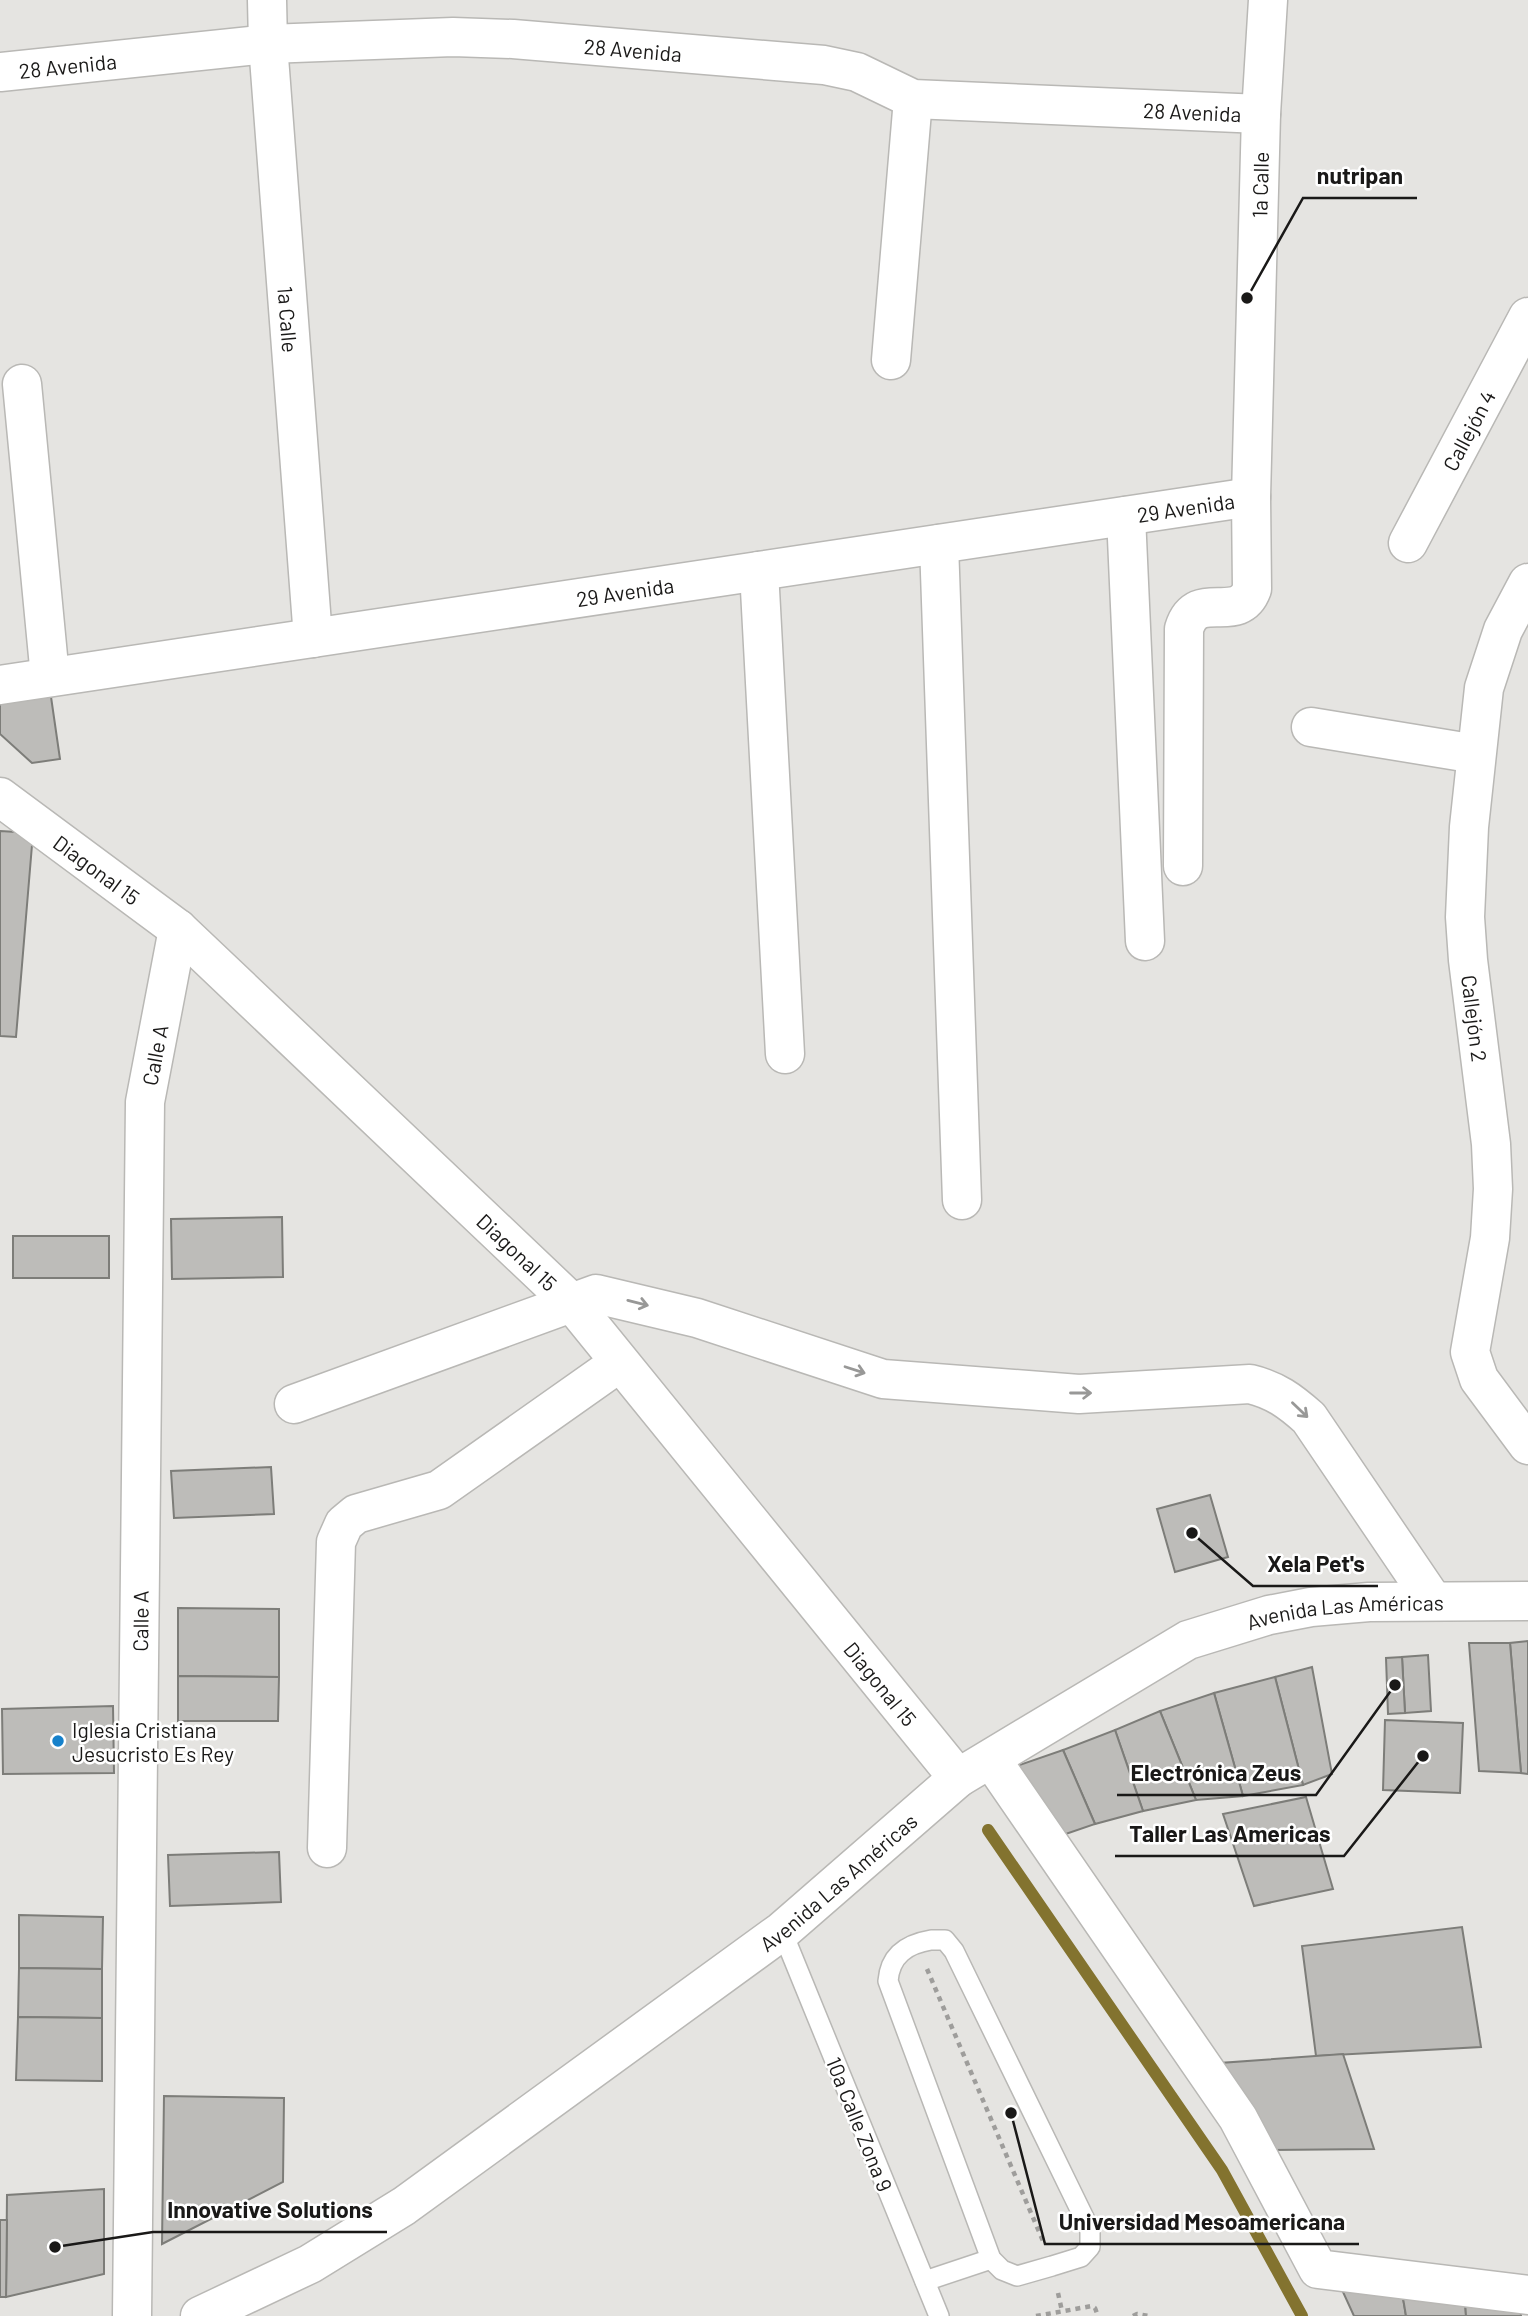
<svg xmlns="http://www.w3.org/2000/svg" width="1528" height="2316" viewBox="0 0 1528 2316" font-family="Barlow,sans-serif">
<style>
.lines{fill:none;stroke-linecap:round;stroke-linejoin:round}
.stream{stroke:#83732f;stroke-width:12}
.building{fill:#bdbcb9;stroke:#7d7d79;stroke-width:2}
.lane-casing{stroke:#b9b8b5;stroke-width:22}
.street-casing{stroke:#b9b8b5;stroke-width:41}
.secondary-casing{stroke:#b9b8b5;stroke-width:41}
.path{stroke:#9e9d9b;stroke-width:4.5;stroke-dasharray:5 5;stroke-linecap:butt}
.lane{stroke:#fff;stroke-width:19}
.street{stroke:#fff;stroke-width:38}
.secondary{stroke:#fff;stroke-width:38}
.oneway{stroke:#989897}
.poi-dot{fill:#1681cb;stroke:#fff;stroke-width:2.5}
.labels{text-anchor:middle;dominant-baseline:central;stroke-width:5;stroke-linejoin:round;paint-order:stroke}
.street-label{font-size:21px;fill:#1a1918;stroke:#fff}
.poi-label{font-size:21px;fill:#1a1918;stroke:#fff;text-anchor:start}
.leader{fill:none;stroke:#1a1918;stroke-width:2.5}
.callout-dot{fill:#1a1918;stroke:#fff;stroke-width:2.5}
.callout-label{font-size:23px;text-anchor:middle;font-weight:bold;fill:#1a1918;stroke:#fff;stroke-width:5;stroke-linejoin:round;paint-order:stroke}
</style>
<rect width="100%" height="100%" fill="#e5e4e1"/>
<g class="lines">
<path class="stream" d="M988 1830 1222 2170 1302 2316"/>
</g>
<g class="building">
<path d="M49 683 60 759 32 763 0 734V690Z"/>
<path d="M0 831 33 833 16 1037 0 1036Z"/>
<path d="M282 1217 283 1277 172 1279 171 1219Z"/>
<rect x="13" y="1236" width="96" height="42"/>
<path d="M271 1467 274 1514 174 1518 171 1471Z"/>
<path d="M1210 1495 1228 1557 1175 1572 1157 1509Z"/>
<path d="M178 1608 279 1609V1677L178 1676Z"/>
<path d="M1528 1641V1774L1521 1773 1510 1643Z"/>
<path d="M1469 1643H1510L1521 1773 1479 1771Z"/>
<path d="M1428 1655 1431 1711 1405 1713 1402 1657Z"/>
<path d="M1402 1657 1405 1713 1388 1714 1386 1658Z"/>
<path d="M1312 1667 1332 1774 1303 1785 1275 1677Z"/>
<path d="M178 1676 279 1677 278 1721H178Z"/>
<path d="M1275 1677 1303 1785 1243 1796 1214 1693Z"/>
<path d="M1214 1693 1243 1796 1196 1800 1160 1711Z"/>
<path d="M113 1706 114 1773 3 1774 2 1709Z"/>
<path d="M1160 1711 1196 1800 1143 1811 1115 1730Z"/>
<path d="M1385 1720 1463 1723 1460 1793 1383 1790Z"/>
<path d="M1115 1730 1143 1811 1095 1824 1063 1750Z"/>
<path d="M1063 1750 1095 1824 1054 1838 1014 1767Z"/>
<path d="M1306 1797 1333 1889 1254 1906 1223 1814Z"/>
<path d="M279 1852 281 1902 170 1906 168 1855Z"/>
<path d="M19 1915 103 1917 102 1969 19 1968Z"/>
<path d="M1462 1927 1481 2047 1316 2056 1302 1946Z"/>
<path d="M19 1968 102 1969V2018L18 2017Z"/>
<path d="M18 2017 102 2018V2081L16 2080Z"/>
<path d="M1343 2054 1374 2149 1271 2150 1220 2063Z"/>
<path d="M164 2096 284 2098 283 2182 162 2244Z"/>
<path d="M104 2189V2274L6 2297 7 2195Z"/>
<path d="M0 2220H7L6 2297H0Z"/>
<path d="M1338 2281 1401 2286 1406 2316H1354Z"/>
<path d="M1401 2286 1465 2301 1466 2316H1406Z"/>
<path d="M1465 2301 1520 2305 1521 2316H1466Z"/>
</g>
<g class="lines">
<g class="lane-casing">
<g id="lane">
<path d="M782 1931 939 2316"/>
<path d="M931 1940H945L954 1951 1090 2230V2247L1081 2257 1052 2266 1017 2276 1002 2270 991 2259 888 1981C890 1955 907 1944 931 1940Z"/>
<path d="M925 2281 991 2259"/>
</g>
</g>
<g class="street-casing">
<g id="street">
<path id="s1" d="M267 0 268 44 313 638"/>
<path id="s2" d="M0 72 268 44 453 37 513 39 824 65 857 72 913 99 1261 114"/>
<path d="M891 360 913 99"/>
<path d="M22 384 50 677"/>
<path d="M1126 516 1145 941"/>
<path id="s3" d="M1408 543 1528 317"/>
<path d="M939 544 962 1200"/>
<path d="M759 571 785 1054"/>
<path id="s4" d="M1528 583 1503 630 1484 688 1469 827 1465 917 1468 960 1491 1144 1493 1189 1490 1238 1470 1352 1479 1379 1528 1445"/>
<path id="s5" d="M0 685 1251 497"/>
<path d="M1311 727 1476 754"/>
<path id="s6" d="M0 797 178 929 573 1304 958 1778"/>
<path id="s7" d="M1183 866 1184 629C1197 586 1238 627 1252 589L1251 497 1261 114 1268 0"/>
<path d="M294 1404 596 1294 697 1318 883 1379 1079 1394 1250 1384C1275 1390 1290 1401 1309 1418L1433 1601"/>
<path d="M991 1759 1238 2118 1318 2269 1528 2295"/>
<path d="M327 1848 336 1542 344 1524 356 1514 439 1490 619 1363"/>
<path id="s8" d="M132 2316 145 1102 178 929"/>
</g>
</g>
<g class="secondary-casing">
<g id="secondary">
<path id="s9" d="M200 2316 310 2264 404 2206 782 1931 958 1778 1188 1640 1269 1615 1311 1607 1369 1602 1528 1601"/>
</g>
</g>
<g class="path">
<path d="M927 1969 1043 2241"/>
<path d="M1058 2293 1062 2311"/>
<path d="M1036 2316 1092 2306 1095 2308 1098 2316"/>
<path d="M1133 2316 1137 2314 1149 2316"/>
</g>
<use href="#lane" class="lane"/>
<use href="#street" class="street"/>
<use href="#secondary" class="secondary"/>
</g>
<defs><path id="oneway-shaft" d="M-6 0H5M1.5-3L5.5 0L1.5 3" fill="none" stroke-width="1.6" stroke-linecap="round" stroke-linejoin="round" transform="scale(1.75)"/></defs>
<g class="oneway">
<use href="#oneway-shaft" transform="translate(638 1303) rotate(14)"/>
<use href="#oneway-shaft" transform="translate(855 1370) rotate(18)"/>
<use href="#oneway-shaft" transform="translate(1081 1393)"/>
<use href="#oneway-shaft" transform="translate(1300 1410) rotate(44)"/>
</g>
<circle class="poi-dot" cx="58" cy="1741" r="7"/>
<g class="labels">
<g class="street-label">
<text stroke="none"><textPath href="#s2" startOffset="635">28 Avenida</textPath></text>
<text stroke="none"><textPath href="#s2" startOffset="68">28 Avenida</textPath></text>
<text stroke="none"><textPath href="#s2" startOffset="1202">28 Avenida</textPath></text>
<text stroke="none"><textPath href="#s7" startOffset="728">1a Calle</textPath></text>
<text stroke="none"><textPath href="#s1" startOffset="320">1a Calle</textPath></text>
<text stroke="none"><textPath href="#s3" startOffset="128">Callejón 4</textPath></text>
<text stroke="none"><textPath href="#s5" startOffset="1199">29 Avenida</textPath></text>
<text stroke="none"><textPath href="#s5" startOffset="632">29 Avenida</textPath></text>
<text stroke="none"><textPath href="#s6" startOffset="121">Diagonal 15</textPath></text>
<text stroke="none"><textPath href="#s4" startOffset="446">Callejón 2</textPath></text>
<text stroke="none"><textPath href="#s8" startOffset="1262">Calle A</textPath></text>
<text stroke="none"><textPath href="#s6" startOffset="690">Diagonal 15</textPath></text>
<text stroke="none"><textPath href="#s9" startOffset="1362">Avenida Las Américas</textPath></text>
<text stroke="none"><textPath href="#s8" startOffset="695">Calle A</textPath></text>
<text stroke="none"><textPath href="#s6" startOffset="1255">Diagonal 15</textPath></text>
<text stroke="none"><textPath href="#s9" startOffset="774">Avenida Las Américas</textPath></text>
<text transform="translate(860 2124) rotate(68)">10a Calle Zona 9</text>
</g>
<g class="poi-label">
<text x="72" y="1729">Iglesia Cristiana<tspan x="72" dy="24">Jesucristo Es Rey</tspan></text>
</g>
</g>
<path class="leader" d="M1247 298L1303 198H1417M1192 1533L1253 1586H1378M1395 1685L1316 1795H1117M1423 1756L1344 1856H1115M55 2247L153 2232H387M1011 2113L1045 2244H1359"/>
<g class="callout-dot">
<circle cx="1247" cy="298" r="7"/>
<circle cx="1192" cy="1533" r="7"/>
<circle cx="1395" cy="1685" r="7"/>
<circle cx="1423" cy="1756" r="7"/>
<circle cx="55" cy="2247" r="7"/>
<circle cx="1011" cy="2113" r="7"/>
</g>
<g class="callout-label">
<text x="1360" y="184">nutripan</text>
<text x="1316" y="1572">Xela Pet's</text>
<text x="1216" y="1781">Electrónica Zeus</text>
<text x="1230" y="1842">Taller Las Americas</text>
<text x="270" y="2218">Innovative Solutions</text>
<text x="1202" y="2230">Universidad Mesoamericana</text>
</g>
</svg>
